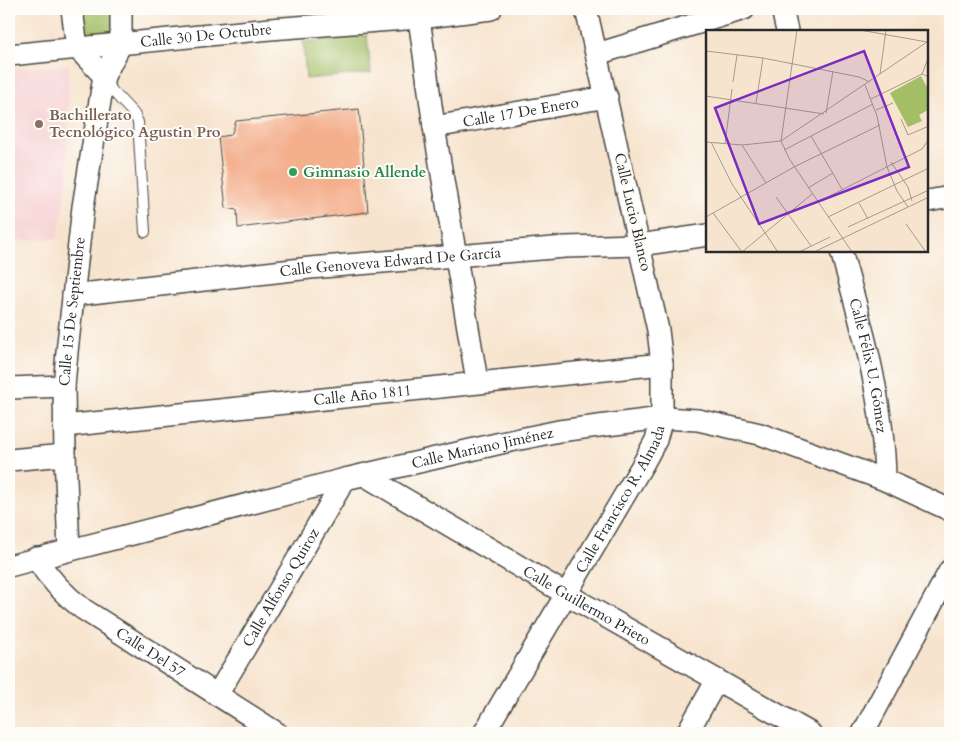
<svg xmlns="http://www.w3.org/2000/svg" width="959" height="742" viewBox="0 0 959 742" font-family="Cardo,serif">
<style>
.built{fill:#f7cfd2}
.green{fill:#a3be65;stroke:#677448}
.building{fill:#f4af8d}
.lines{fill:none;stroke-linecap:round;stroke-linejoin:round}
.lane-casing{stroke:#4a4743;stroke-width:12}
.street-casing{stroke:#4a4743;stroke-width:24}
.lane{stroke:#fff;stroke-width:10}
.street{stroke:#fff;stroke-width:21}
.education-dot{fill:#8d6e63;stroke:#fdfcf7;stroke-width:2}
.leisure-dot{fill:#2e9e5b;stroke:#fdfcf7;stroke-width:2}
.labels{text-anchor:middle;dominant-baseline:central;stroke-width:4;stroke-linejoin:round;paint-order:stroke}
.street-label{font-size:15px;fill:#2b2b2b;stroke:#fdfcf7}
.education-label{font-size:15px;font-weight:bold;fill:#785e54;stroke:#fdfcf7;text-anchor:start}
.leisure-label{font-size:15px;font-weight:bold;fill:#27864d;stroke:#fdfcf7;text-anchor:start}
.inset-road{fill:none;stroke:#a59a8d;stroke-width:1}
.view{fill:#7b2cbf;fill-opacity:0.15;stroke:#7b2cbf;stroke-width:2.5}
.inset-edge{fill:none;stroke:#2b2b2b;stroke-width:2.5}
</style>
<rect width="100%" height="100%" fill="#fdfcf7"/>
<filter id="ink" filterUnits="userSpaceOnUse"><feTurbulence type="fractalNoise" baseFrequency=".02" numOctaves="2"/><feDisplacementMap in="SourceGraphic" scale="10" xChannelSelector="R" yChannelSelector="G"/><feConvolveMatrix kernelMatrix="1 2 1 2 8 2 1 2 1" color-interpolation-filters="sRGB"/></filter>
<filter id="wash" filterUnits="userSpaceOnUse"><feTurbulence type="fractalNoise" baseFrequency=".0096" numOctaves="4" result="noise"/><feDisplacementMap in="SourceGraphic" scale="20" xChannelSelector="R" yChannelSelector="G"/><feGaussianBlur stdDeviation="1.12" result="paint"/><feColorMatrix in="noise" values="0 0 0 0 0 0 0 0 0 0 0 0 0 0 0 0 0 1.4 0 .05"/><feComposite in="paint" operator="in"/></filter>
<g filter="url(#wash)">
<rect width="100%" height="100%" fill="#f7e4ce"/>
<path class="built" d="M69 65 68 178 58 238 9 241V69Z"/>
<g class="green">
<path d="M82 9H112L116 40 84 41Z"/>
<path d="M367 35 371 73 306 79 303 42Z"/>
</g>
<g id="blocks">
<path class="building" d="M359 109 368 212 238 228 237 210 226 208 218 137 231 135 236 121Z"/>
</g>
</g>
<g filter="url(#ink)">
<use href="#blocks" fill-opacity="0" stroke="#4a4743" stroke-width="1"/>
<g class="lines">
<g class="lane-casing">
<path id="lane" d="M104 82 134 114 138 122 145 232"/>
</g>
<g class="street-casing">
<g id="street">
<path d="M72 9 77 48 104 76"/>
<path d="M782 9 787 31"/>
<path d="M419 18 434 127 477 381"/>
<path d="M597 54 744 9"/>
<path id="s1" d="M9 55 270 29 419 18 491 9"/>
<path id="s2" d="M434 127 607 97"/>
<path d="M928 201 950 197"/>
<path id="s3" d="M841 251C862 326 884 401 885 480"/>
<path id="s4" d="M73 295 310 268 565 247 639 245 708 235"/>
<path d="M9 388 64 386"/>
<path id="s5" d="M64 426 662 364"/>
<path d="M9 460 65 455"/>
<path id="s6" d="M364 475 566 594 810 733"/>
<path id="s7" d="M69 550 65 455 64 386 67 352 83 207 104 76 121 44V9"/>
<path id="s8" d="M36 558C49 579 63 594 83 609L277 733"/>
<path id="s9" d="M9 566 345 479 501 443 559 431 662 418 698 420 760 434 885 480 950 510"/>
<path id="s10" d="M217 695 345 479"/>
<path id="s11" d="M484 733 643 464 656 440 662 418V364L658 330 586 9"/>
<path d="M687 733 717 680"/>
<path d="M863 733 950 570"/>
</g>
</g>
<use href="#lane" class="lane"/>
<use href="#street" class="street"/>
</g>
</g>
<circle class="education-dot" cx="39" cy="124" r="5"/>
<circle class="leisure-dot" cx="293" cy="172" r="5"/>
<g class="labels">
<g class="street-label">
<text stroke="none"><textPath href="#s1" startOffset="198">Calle 30 De Octubre</textPath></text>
<text stroke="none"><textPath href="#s2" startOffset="88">Calle 17 De Enero</textPath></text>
<text transform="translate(633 212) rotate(77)">Calle Lucio Blanco</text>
<text stroke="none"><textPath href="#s4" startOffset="319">Calle Genoveva Edward De García</textPath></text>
<text stroke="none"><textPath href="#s7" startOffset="239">Calle 15 De Septiembre</textPath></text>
<text stroke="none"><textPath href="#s3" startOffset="118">Calle Félix U. Gómez</textPath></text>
<text stroke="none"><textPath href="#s5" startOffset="300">Calle Año 1811</textPath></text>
<text stroke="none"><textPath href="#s9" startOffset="488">Calle Mariano Jiménez</textPath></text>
<text stroke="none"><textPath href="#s11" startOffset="271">Calle Francisco R. Almada</textPath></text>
<text stroke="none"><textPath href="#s10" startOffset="125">Calle Alfonso Quiroz</textPath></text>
<text stroke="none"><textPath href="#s6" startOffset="258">Calle Guillermo Prieto</textPath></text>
<text stroke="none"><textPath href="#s8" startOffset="150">Calle Del 57</textPath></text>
</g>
<g class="education-label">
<text x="49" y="115">Bachillerato<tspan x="49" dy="17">Tecnológico Agustin Pro</tspan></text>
</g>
<g class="leisure-label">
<text x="303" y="172">Gimnasio Allende</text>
</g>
</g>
<g transform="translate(706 30)">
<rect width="222" height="222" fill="#f7e4ce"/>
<path d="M215 46 223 61 222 80 213 85 216 91 202 97 184 63Z" fill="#a3be65"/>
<path class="inset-road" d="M91 0 75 111 84 130 146 222M154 0 221 12M0 21 57 28 153 47 164 52M174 44 180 0M216 44 223 26M27 52 31 25M159 55 171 86 181 137 191 161 202 177M0 66 118 84M165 69 216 44 223 47M50 73 57 28M170 80 187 73M120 83 127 41M195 89 202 105 223 96M105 106 136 159M0 112 36 115 75 111 221 12M5 112 26 154 72 222M19 114 26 59M36 115 60 153M78 120 167 74M185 132 202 157 206 171M102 158 127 143M70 167 105 216M112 172 216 119 223 109M153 173 162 189M7 183 36 222M0 187 88 137 174 95M122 187 223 138M200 194 220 222M142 197 223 160M36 222 106 164M93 222 124 207M108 222 223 167"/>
<path class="view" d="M158 21 203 137 53 194 9 78Z"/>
<rect width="222" height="222" class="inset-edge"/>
</g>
<rect width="959" height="742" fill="none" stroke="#fdfcf7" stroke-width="30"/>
</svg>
